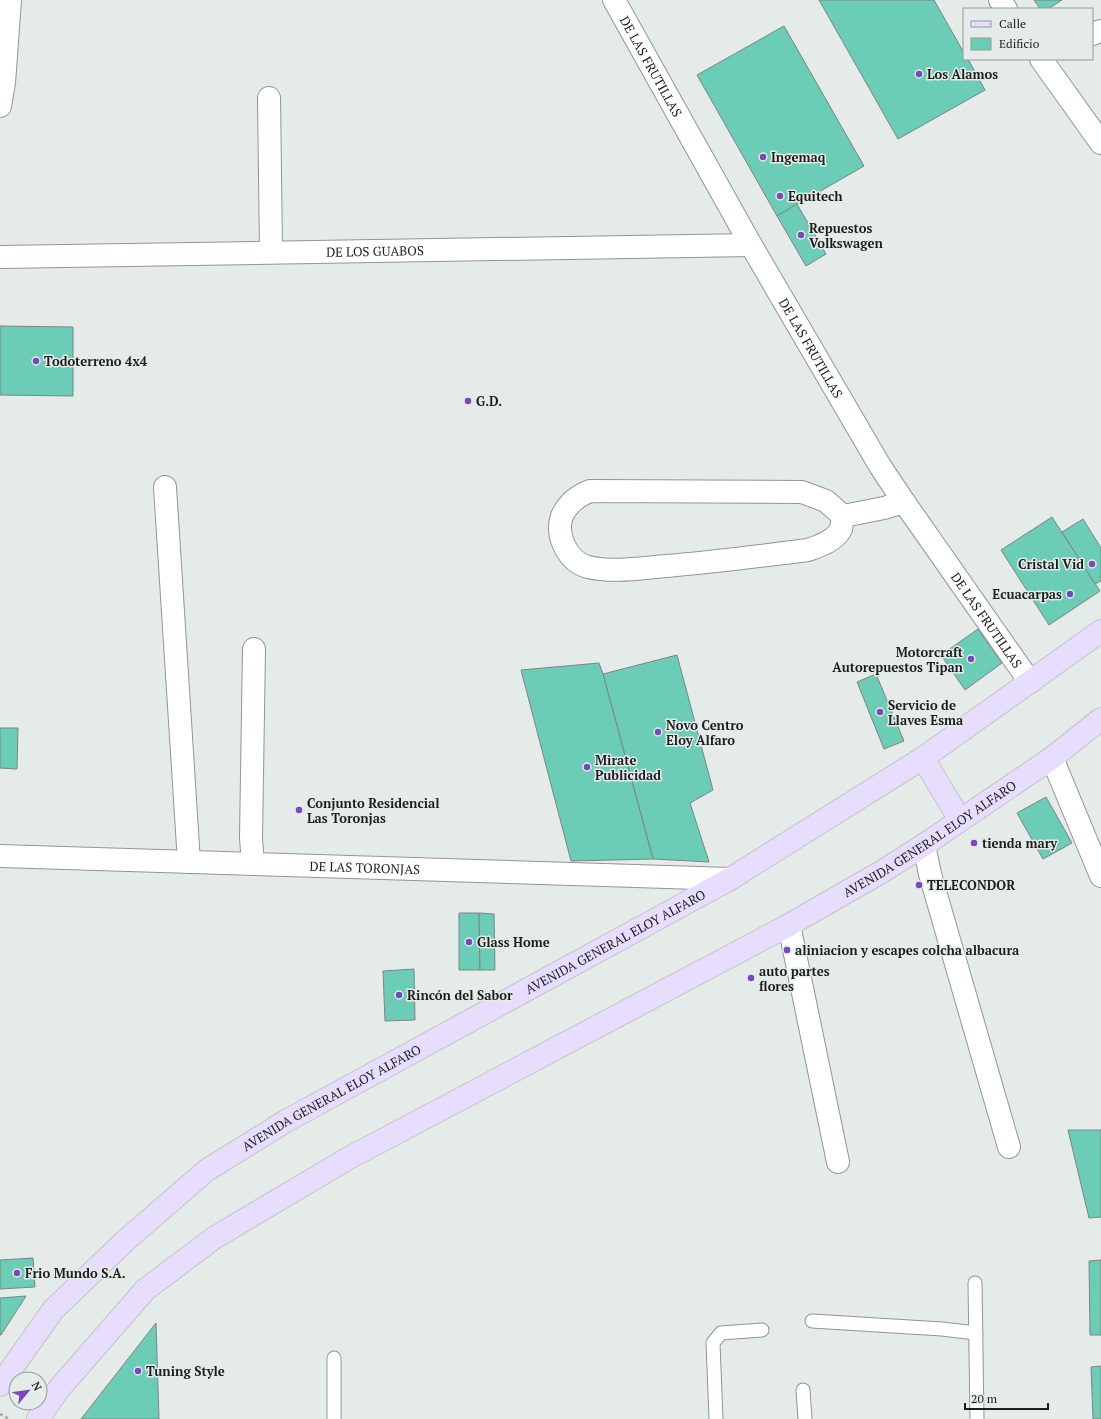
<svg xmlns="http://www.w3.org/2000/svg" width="1101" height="1419" viewBox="0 0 1101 1419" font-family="'PT Serif',serif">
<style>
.building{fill:#6bcdb5;stroke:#7f8483}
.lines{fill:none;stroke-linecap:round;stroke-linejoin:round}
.lane-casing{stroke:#919694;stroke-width:15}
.street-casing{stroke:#919694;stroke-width:24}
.secondary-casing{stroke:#919694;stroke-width:24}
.primary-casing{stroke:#c4c4c4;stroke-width:24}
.path{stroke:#a2a7a6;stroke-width:2.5;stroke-dasharray:3 3;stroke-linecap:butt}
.lane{stroke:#fff;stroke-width:13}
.street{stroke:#fff;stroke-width:22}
.secondary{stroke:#fff;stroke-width:22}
.primary{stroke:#e7defe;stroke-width:22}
.poi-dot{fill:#7748c0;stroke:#e5ebe9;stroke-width:1.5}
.labels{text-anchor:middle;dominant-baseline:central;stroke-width:3;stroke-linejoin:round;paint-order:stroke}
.street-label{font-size:13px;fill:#1c1e1e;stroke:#e5ebe9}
.poi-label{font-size:13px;font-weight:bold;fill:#1c1e1e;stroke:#e5ebe9;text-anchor:start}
</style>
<rect width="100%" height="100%" fill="#e5ebe9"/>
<g class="building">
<path d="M819 0H934L964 53V59H968L985 90 898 139Z"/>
<path d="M1034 0H1062L1048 9H1040Z"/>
<path d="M784 26 864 166 777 216 697 75Z"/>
<path d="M797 204 826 254 806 266 777 216Z"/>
<path d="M0 326 73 327V396L0 395Z"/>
<path d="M1052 517 1100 591 1049 625 1001 550Z"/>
<path d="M1083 519 1101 548V581L1095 584 1062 532Z"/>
<path d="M978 629 1002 663 965 690 941 655Z"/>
<path d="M677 655 713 790 690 803 709 862 653 859 603 674Z"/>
<path d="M599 663 603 674 653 859 571 861 521 670Z"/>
<path d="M876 674 904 741 884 749 857 682Z"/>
<path d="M0 728H18L17 769 0 768Z"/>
<path d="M1046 797 1072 843 1043 859 1017 813Z"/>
<path d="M459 913H479L480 970H459Z"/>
<path d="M479 913 494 914 495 970H480Z"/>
<path d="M414 969 415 1020 385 1021 383 971Z"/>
<path d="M1068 1130H1101V1217L1089 1218Z"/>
<path d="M33 1258 35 1287 0 1289V1260Z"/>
<path d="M1101 1260V1335H1090L1089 1261Z"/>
<path d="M26 1296 1 1335H0V1298Z"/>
<path d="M156 1323 159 1419H81Z"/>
<path d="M1101 1366V1419H1093L1091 1367Z"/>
</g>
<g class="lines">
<g class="lane-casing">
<g id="lane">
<path d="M975 1283 977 1419"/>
<path d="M812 1321 942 1329 976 1333"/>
<path d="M803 1390 805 1419"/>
<path d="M334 1419V1358"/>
<path d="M716 1419 713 1343 721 1333 762 1330"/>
</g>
</g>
<g class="street-casing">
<g id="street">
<path id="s1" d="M614 0 751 245 880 466 904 502 1030 682"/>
<path d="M1092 34 1101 31"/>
<path d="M269 98 271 252"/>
<path d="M0 106 4 83 10 0"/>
<path id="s2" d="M0 257 751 245"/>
<path d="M165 487 189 862"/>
<path d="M590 491 802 492 826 501 843 516C842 520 842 525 841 529 835 541 819 546 808 550 761 556 714 562 667 566 641 568 614 573 588 567 568 562 555 535 562 516 568 503 577 496 590 491Z"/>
<path d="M843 516 884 508 904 502"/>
<path d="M1052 758 1101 876"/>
<path d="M924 845 930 874 1009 1147"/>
<path id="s3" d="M0 856 730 879"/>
<path d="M253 864 251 838 254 649"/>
<path d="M789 925 838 1162"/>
</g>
</g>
<g class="secondary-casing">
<g id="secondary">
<path d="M1000 0 1006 9"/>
<path d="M1041 59 1101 143"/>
</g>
</g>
<g class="primary-casing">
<g id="primary">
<path d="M923 758 960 820"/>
<path id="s4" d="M0 1385 53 1310 125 1241 207 1170 286 1121 730 879 923 758 1101 631"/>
<path id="s5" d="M38 1419 58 1390 145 1290 214 1238 347 1159 789 925 883 871 924 845 1052 758 1101 719"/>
</g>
</g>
<path class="path" d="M0 1414 9 1419"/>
<use href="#lane" class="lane"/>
<use href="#street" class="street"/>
<use href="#secondary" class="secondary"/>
<use href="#primary" class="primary"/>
</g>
<g class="poi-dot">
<circle cx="919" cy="74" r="4"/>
<circle cx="763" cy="157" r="4"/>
<circle cx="780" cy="196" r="4"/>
<circle cx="801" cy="235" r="4"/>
<circle cx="36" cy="361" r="4"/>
<circle cx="468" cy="401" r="4"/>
<circle cx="1092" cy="564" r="4"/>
<circle cx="1070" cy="594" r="4"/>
<circle cx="971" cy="659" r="4"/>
<circle cx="880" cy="712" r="4"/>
<circle cx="658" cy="732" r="4"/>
<circle cx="587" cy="767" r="4"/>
<circle cx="299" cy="810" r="4"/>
<circle cx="974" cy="843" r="4"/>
<circle cx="919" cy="885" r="4"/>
<circle cx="469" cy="942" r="4"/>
<circle cx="787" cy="950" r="4"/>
<circle cx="751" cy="978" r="4"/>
<circle cx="399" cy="995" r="4"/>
<circle cx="17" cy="1273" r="4"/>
<circle cx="138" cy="1371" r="4"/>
</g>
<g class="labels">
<g class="street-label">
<text stroke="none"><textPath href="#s1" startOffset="76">DE LAS FRUTILLAS</textPath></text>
<text stroke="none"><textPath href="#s2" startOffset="375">DE LOS GUABOS</textPath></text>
<text stroke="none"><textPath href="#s1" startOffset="400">DE LAS FRUTILLAS</textPath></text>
<text stroke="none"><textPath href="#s1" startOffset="724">DE LAS FRUTILLAS</textPath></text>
<text stroke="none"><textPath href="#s5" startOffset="1074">AVENIDA GENERAL ELOY ALFARO</textPath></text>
<text stroke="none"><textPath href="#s3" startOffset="365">DE LAS TORONJAS</textPath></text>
<text stroke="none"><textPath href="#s4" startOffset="768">AVENIDA GENERAL ELOY ALFARO</textPath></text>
<text stroke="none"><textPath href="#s4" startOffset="444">AVENIDA GENERAL ELOY ALFARO</textPath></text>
</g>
<g class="poi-label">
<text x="927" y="74">Los Alamos</text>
<text x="771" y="157">Ingemaq</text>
<text x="788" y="196">Equitech</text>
<text x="809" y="228">Repuestos<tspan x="809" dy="15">Volkswagen</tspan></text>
<text x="44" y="361">Todoterreno 4x4</text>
<text x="476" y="401">G.D.</text>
<text x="1084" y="564" text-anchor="end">Cristal Vid</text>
<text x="1062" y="594" text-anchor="end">Ecuacarpas</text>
<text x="963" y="652" text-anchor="end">Motorcraft<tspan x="963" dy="15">Autorepuestos Tipan</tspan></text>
<text x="888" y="705">Servicio de<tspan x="888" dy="15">Llaves Esma</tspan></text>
<text x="666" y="725">Novo Centro<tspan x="666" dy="15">Eloy Alfaro</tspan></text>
<text x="595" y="760">Mirate<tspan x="595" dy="15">Publicidad</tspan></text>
<text x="307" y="803">Conjunto Residencial<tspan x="307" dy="15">Las Toronjas</tspan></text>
<text x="982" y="843">tienda mary</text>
<text x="927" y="885">TELECONDOR</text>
<text x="477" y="942">Glass Home</text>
<text x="795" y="950">aliniacion y escapes colcha albacura</text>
<text x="759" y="971">auto partes<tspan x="759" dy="15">flores</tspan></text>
<text x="407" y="995">Rincón del Sabor</text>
<text x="25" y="1273">Frio Mundo S.A.</text>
<text x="146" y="1371">Tuning Style</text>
</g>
</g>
<rect x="963" y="8" width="130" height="52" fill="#e5ebe9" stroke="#959998"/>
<rect x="971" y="21" width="20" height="6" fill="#e7defe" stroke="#959998"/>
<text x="999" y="28" font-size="12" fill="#1c1e1e">Calle</text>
<rect x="971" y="38" width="20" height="12" fill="#6bcdb5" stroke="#959998"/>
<text x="999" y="48" font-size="12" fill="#1c1e1e">Edificio</text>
<g transform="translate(28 1391) rotate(61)"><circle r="19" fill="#e5ebe9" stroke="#959998"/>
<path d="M0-3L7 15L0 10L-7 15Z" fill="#7748c0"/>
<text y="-6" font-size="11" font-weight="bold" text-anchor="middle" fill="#1c1e1e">N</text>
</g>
<path d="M965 1403v6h83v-6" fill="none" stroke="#1c1e1e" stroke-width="2"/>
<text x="971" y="1403" font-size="12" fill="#1c1e1e" stroke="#e5ebe9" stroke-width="3" paint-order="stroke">20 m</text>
</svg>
